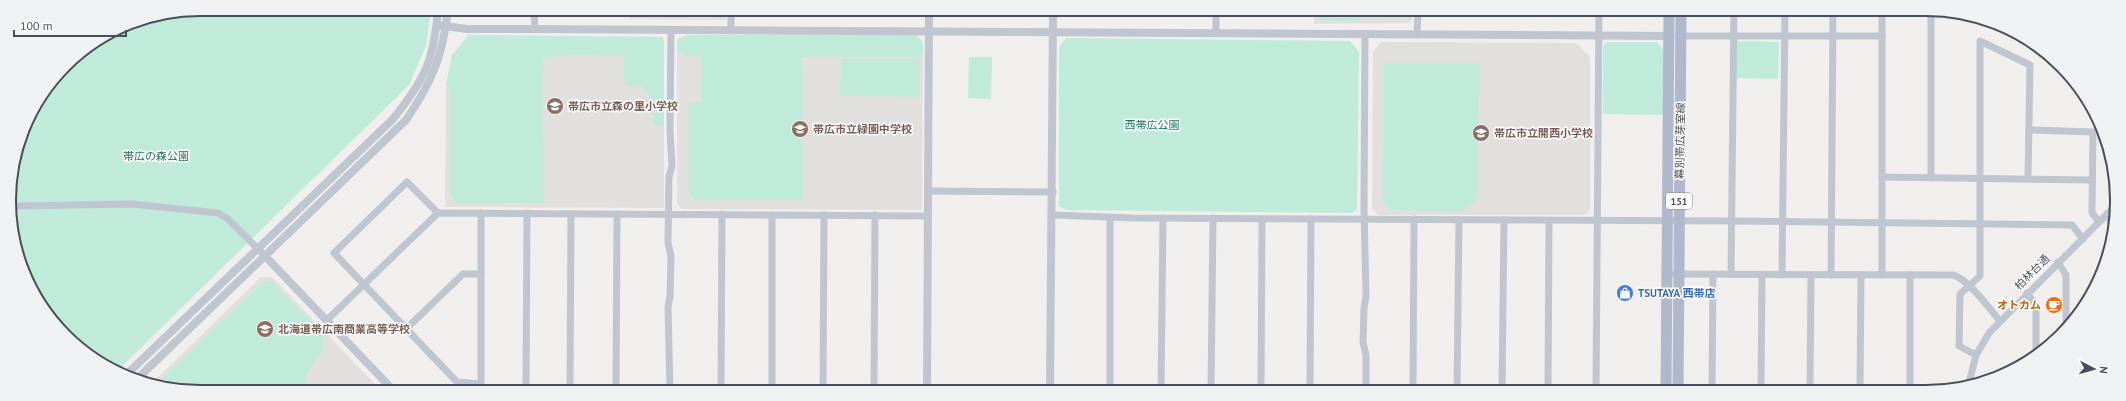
<svg xmlns="http://www.w3.org/2000/svg" width="2126" height="401" viewBox="0 0 2126 401" font-family="'PT Sans','Noto Sans JP',sans-serif">
<style>
.education{fill:#e2e0df}
.green{fill:#c0ebda}
.lines{fill:none;stroke-linecap:round;stroke-linejoin:round}
.minor{stroke:#c0c6cf;stroke-width:7}
.tertiary{stroke:#c0c6cf;stroke-width:8}
.primary{stroke:#b0b8cb;stroke-width:11}
.labels{text-anchor:middle;dominant-baseline:central;stroke-width:3;stroke-linejoin:round;paint-order:stroke}
.shield{fill:#fff;stroke:#7f838c;stroke-width:1}
.shield-label{font-size:10px;font-weight:bold;fill:#484e5a}
.education-label{font-size:11px;font-weight:bold;fill:#785e54;stroke:#fff;text-anchor:start}
.park-label{font-size:11px;fill:#1f755d;stroke:#fff}
.street-label{font-size:11px;fill:#484e5a;stroke:#fff}
.shop-label{font-size:11px;font-weight:bold;fill:#366cbe;stroke:#fff;text-anchor:start}
.food-label{font-size:11px;font-weight:bold;fill:#c56008;stroke:#fff;text-anchor:end}
.rim{fill:none;stroke:#484e5a;stroke-width:2}
</style>
<rect width="100%" height="100%" fill="#f1efee"/>
<g class="education">
<path d="M629 9H726V20L629 19Z"/>
<path d="M1314 10H1412V20L1409 23 1314 24Z"/>
<path d="M469 35 662 37 664 40V208L445 207 446 85 452 55Z"/>
<path d="M688 35H916L923 42V54L922 210 682 209 677 204V39Z"/>
<path d="M1381 42 1576 43 1590 57V209L1586 215H1378L1372 208 1373 52Z"/>
<path d="M261 277H272L372 381 379 391 176 390 152 383Z"/>
</g>
<g class="green">
<path d="M201 9H431L426 46 409 85 116 372 56 327 19 262 9 188 24 127 65 65 127 23Z"/>
<path d="M1317 10H1359V21L1317 20Z"/>
<path d="M469 35 662 37 664 40V127L653 124V100L641 86 629 87 624 83V56L574 55 543 58 544 203H456L450 194V90L446 85 452 55Z"/>
<path d="M688 35H916L923 42V54L915 57H802L803 200H697L689 195V102H701L702 57 684 56 677 51V39Z"/>
<path d="M1066 38 1350 41 1359 52 1357 209 1352 213 1067 210 1059 206V47Z"/>
<path d="M1737 41 1779 42 1778 79 1736 78Z"/>
<path d="M1608 42H1657L1663 49V115L1603 114V46Z"/>
<path d="M969 57H992L991 99 968 98Z"/>
<path d="M841 59H920V97L840 96Z"/>
<path d="M1384 63H1479L1477 201 1461 212 1390 210 1383 203Z"/>
<path d="M263 282H272L322 332 323 351 306 374V390H176L156 384Z"/>
</g>
<g class="lines">
<g class="minor">
<path d="M534 9 535 29"/>
<path d="M1924 11 1931 16V178"/>
<path d="M731 30V9"/>
<path d="M1216 33V10"/>
<path d="M1365 34 1364 208 1366 297 1364 308 1363 342 1366 355V391"/>
<path d="M1417 35 1418 10"/>
<path d="M1678 36H1882"/>
<path d="M2029 130 2093 132 2092 213 2099 222"/>
<path d="M1882 177 2092 180"/>
<path d="M928 191 1053 192"/>
<path d="M12 206 132 204 218 213 228 219 265 256"/>
<path d="M438 213 407 182 334 253 457 382 481 384"/>
<path d="M2107 214 2114 229"/>
<path d="M1053 215 1134 218 1732 221 2072 225 2083 239"/>
<path d="M2058 262 2066 275V322H2071"/>
<path d="M1667 274 1953 275C1968 279 1989 308 2000 321"/>
<path d="M1731 274 1734 10"/>
<path d="M1762 275 1761 388 1765 391"/>
<path d="M1782 275 1785 10"/>
<path d="M1831 275 1833 11"/>
<path d="M1861 275 1860 390 1862 392"/>
<path d="M1882 275V11"/>
<path d="M2027 293 2036 306V354"/>
<path d="M328 319 438 213 928 216"/>
<path d="M407 328 463 274H481"/>
<path d="M1976 355 1959 346 1960 294 1980 276V41L2030 65 2028 179"/>
<path d="M1969 383 1976 355 1989 333 2114 207"/>
<path d="M481 391V213"/>
<path d="M526 391 527 213"/>
<path d="M570 391 571 214"/>
<path d="M616 391 617 214"/>
<path d="M670 391 668 307 670 296 671 256 668 242 669 177 672 166 670 131 671 30"/>
<path d="M721 391 722 214"/>
<path d="M772 391V215"/>
<path d="M823 391 824 215"/>
<path d="M874 391 875 215"/>
<path d="M1110 391V218"/>
<path d="M1161 391 1163 218"/>
<path d="M1211 391 1213 218"/>
<path d="M1261 391 1262 219"/>
<path d="M1310 391 1311 219"/>
<path d="M1413 391 1414 219"/>
<path d="M1457 391 1459 220"/>
<path d="M1502 391 1504 220"/>
<path d="M1548 391 1549 221"/>
<path d="M1596 391 1599 10"/>
<path d="M1712 391 1713 274"/>
<path d="M1810 391 1811 275"/>
<path d="M1910 392V275"/>
</g>
<g class="tertiary">
<path d="M437 25 467 29H535L1668 36"/>
<path d="M265 256 394 391"/>
<path d="M126 375 393 119C425 79 434 61 438 9"/>
<path d="M137 379 406 120C432 82 443 56 448 9"/>
<path d="M927 391 929 10"/>
<path d="M1050 391 1053 10"/>
</g>
<g class="primary">
<path d="M1666 391 1669 10"/>
<path d="M1678 391 1681 10"/>
</g>
</g>
<defs>
<g id="school-disc" transform="scale(0.9)"><circle r="9.5" fill="#8d6e63" stroke="#fff"/><path d="M0-5L7-2L0 1L-7-2ZM-4 1L0 2.5L4 1V4Q0 6-4 4Z" fill="#fff"/></g>
<g id="shop-disc" transform="scale(0.9)"><circle r="9.5" fill="#3f7fe0" stroke="#fff"/><path d="M-5-2.5h2.3a2.7 3.5 0 0 1 5.4 0H5L5.5 6h-11ZM-1.5-2.5h3a1.5 2.3 0 0 0-3 0Z" fill="#fff"/></g>
<g id="cafe-disc" transform="scale(0.9)"><circle r="9.5" fill="#e8710a" stroke="#fff"/><path d="M-5.5-4.5H6V0H3Q3 3.5 0 3.5H-2.5Q-5.5 3.5-5.5 0ZM3-3.2v2h1.7v-2ZM-6 4.5H4V6H-6Z" fill="#fff"/></g>
</defs>
<g fill-rule="evenodd">
<use href="#school-disc" x="555" y="106"/>
<use href="#school-disc" x="800" y="129"/>
<use href="#school-disc" x="1481" y="133"/>
<use href="#shop-disc" x="1625" y="293"/>
<use href="#cafe-disc" x="2054" y="305"/>
<use href="#school-disc" x="265" y="329"/>
</g>
<g class="labels">
<rect class="shield" x="1666" y="193" width="26" height="16" rx="3"/>
<g class="shield-label">
<text x="1679" y="201">151</text>
</g>
<g class="education-label">
<text x="568" y="106">帯広市立森の里小学校</text>
<text x="813" y="129">帯広市立緑園中学校</text>
<text x="1494" y="133">帯広市立開西小学校</text>
<text x="278" y="329">北海道帯広南商業高等学校</text>
</g>
<g class="park-label">
<text x="1152" y="125">西帯広公園</text>
<text x="156" y="156">帯広の森公園</text>
</g>
<g class="street-label">
<text transform="translate(1680 141) rotate(-89)">幕別帯広芽室線</text>
<text transform="translate(2032 272) rotate(-45)">柏林台通</text>
</g>
<g class="shop-label">
<text x="1638" y="293">TSUTAYA 西帯店</text>
</g>
<g class="food-label">
<text x="2041" y="305">オトカム</text>
</g>
</g>
<path d="M0 0H2126V401H0ZM200 16H1926A184 184 0 0 1 2110 200V201A184 184 0 0 1 1926 385H200A184 184 0 0 1 16 201V200A184 184 0 0 1 200 16Z" fill="#f0f1f2" fill-rule="evenodd"/>
<path class="rim" d="M200 16H1926A184 184 0 0 1 2110 200V201A184 184 0 0 1 1926 385H200A184 184 0 0 1 16 201V200A184 184 0 0 1 200 16Z"/>
<g transform="translate(2094 369) rotate(96)" stroke="#ffffff" stroke-width="3" paint-order="stroke">
<path d="M0-3L7 15L0 10L-7 15Z" fill="#484e5a"/>
<text y="-6" font-size="11" font-weight="bold" text-anchor="middle" fill="#484e5a">N</text>
</g>
<path d="M14 30v6h112v-6" fill="none" stroke="#484e5a" stroke-width="2"/>
<text x="20" y="30" font-size="12" fill="#484e5a" stroke="#ffffff" stroke-width="3" paint-order="stroke">100 m</text>
</svg>
